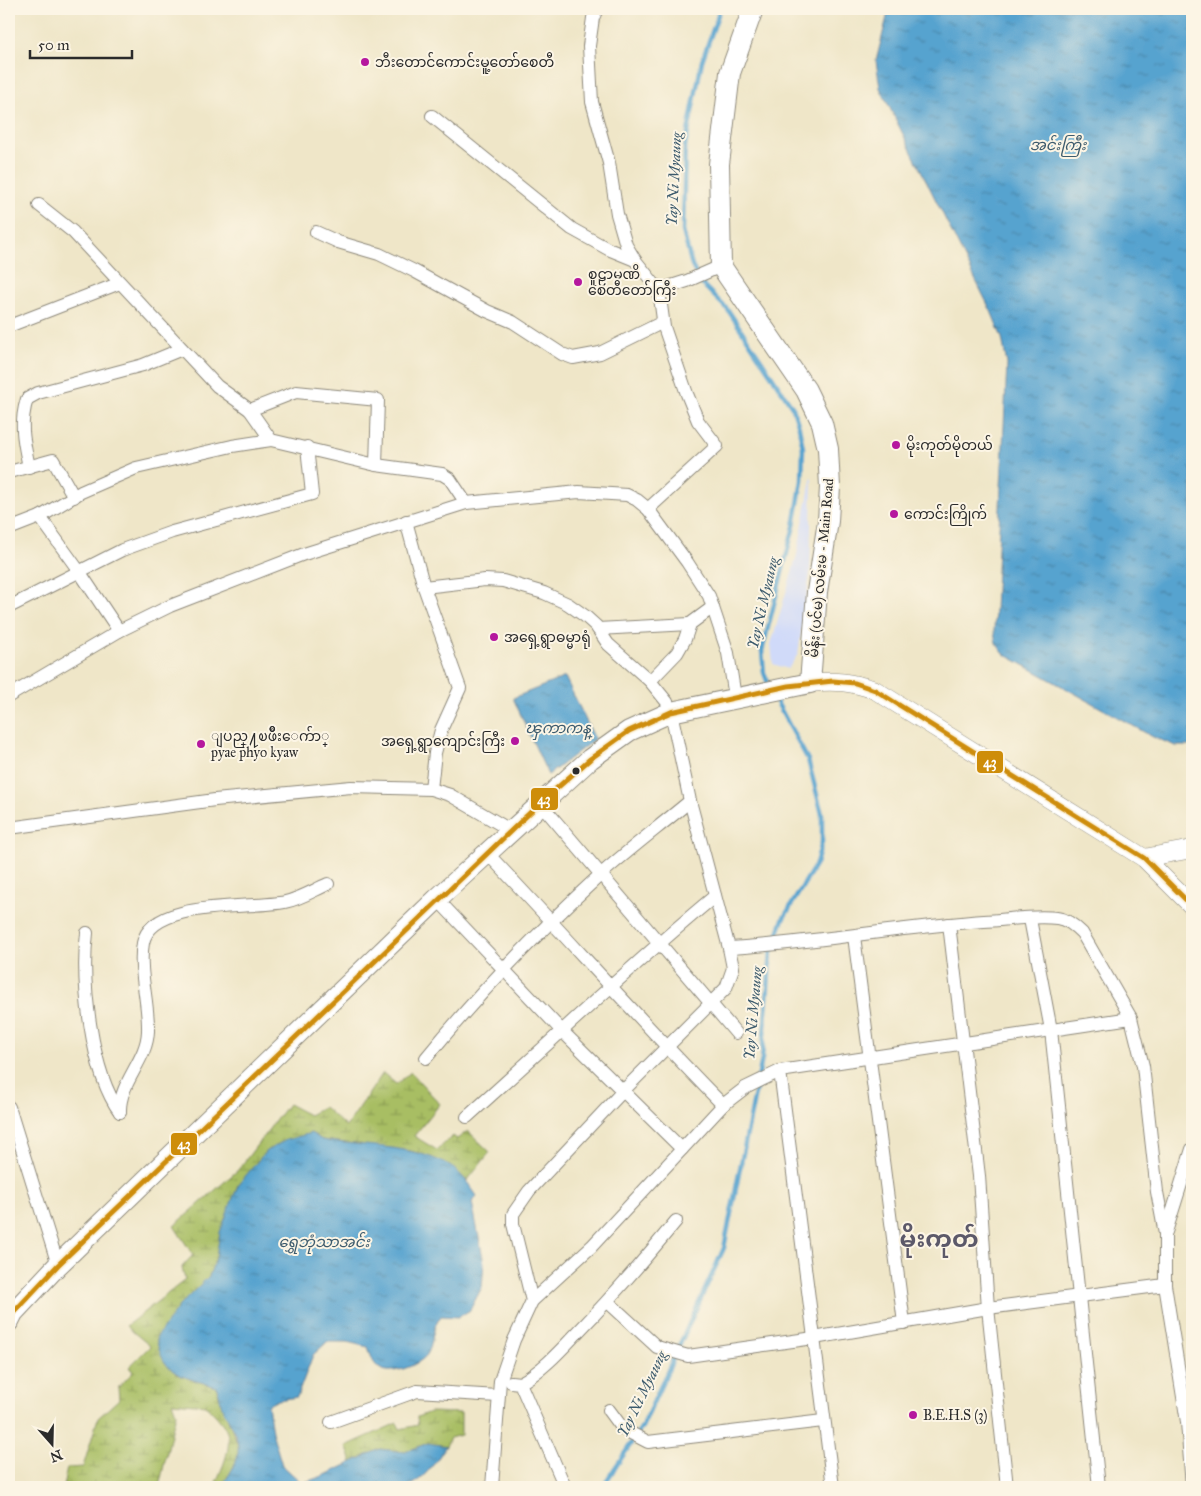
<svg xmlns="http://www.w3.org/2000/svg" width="1201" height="1496" viewBox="0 0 1201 1496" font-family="'IM FELL Great Primer','Noto Sans Myanmar',serif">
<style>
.built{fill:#d0daf9}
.wetland{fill:url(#wetland-marsh);stroke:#6a7447}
.water{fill:url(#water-ripples);stroke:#41677d}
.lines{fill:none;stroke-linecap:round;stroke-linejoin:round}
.stream{stroke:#57a3cf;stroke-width:4.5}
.minor-casing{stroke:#8d887a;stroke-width:14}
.secondary-casing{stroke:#8d887a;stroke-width:19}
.primary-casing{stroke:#8d887a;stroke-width:22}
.minor{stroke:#fff;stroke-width:12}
.secondary{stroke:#fff;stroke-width:18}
.primary{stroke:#fff;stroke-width:20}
.bus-1-casing{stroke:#fcf5e5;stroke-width:9}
.bus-1{stroke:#ce8d09;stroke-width:5}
.poi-dot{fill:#b5179e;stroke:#fcf5e5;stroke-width:2}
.bus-dot{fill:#2b2b2b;stroke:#fcf5e5;stroke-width:2}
.labels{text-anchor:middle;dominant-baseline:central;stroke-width:4;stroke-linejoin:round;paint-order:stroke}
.poi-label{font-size:14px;fill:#2b2b2b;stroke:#fcf5e5;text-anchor:start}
.street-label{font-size:14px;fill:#2b2b2b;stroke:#fcf5e5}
.water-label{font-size:15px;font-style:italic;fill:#3d5b6d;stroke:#fcf5e5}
.town-label{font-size:24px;font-weight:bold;fill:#5c5969;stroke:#fcf5e5}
.line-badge{stroke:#fcf5e5;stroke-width:2}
.badge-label{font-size:14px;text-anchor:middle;font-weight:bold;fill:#fff}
</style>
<defs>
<pattern id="wetland-marsh" width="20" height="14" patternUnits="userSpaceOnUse" patternTransform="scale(1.25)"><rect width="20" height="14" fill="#a8be63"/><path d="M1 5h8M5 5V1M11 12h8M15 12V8" fill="none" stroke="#899b52"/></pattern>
<pattern id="water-ripples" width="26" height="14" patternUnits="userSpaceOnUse" patternTransform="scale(1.25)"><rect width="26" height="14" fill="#57a3cf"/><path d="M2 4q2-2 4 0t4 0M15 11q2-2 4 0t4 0" fill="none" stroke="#4885a8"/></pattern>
</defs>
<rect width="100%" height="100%" fill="#fcf5e5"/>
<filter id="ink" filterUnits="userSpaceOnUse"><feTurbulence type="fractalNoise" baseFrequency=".02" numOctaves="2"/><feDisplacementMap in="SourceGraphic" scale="10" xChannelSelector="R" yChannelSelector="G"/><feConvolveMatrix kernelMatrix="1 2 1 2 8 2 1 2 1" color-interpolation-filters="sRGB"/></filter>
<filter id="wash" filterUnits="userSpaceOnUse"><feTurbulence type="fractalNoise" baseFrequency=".0096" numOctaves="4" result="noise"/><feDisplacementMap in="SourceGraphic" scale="20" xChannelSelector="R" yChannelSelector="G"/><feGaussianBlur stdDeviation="1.12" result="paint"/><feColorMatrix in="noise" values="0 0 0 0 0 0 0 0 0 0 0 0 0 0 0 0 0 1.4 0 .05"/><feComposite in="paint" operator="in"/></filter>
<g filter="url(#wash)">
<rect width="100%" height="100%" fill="#efe6c8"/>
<path class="built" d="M812 475 810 574 798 654 788 669 773 664 771 644 797 555Z"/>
<g class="wetland">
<path d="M411 1072 440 1104 414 1136 437 1150 453 1136 457 1139 468 1131 490 1152 467 1181 448 1165 411 1151 322 1140 311 1133 238 1185 221 1232 216 1258 209 1276 179 1306 176 1374 216 1387 240 1451 235 1467 221 1487H214C220 1472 234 1447 226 1430 222 1421 213 1413 206 1405L172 1402 176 1413 159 1487H63L67 1468 83 1467 98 1418 119 1399 118 1388 133 1372 129 1367 150 1346 126 1326 185 1280 182 1267 193 1255 174 1226 238 1170 288 1104 309 1115 324 1107 346 1127 383 1073 396 1084Z"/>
<path d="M430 1412 461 1413V1435L450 1438 446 1446 428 1443 405 1452 380 1449 352 1462 346 1446 397 1423 400 1429 418 1425 417 1417Z"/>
</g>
<g class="water">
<path d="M889 9H1192V746H1176L1153 737 1004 654 996 643 994 631 1007 364 1002 338 991 311 880 88 876 61Z"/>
<path d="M565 677 595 739 548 775 513 698Z"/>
<path d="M311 1133 322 1140C363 1147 411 1144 448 1165 460 1171 469 1184 477 1196L472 1202 484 1263 482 1287 470 1310 459 1317 441 1316C431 1328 434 1341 428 1353 421 1365 390 1377 379 1368 372 1363 371 1355 368 1347L347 1342H327L313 1355 297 1397 278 1400 268 1405 272 1432 282 1465 302 1483 323 1476 380 1449 405 1452 428 1443 446 1446C435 1463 426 1478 407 1487H221C245 1453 242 1445 223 1409 219 1402 221 1394 216 1387 182 1375 164 1378 156 1338L179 1306 209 1276 216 1258 220 1232 238 1185 266 1151 286 1140Z"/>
</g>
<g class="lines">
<g class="stream">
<path d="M720 9 702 61 685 147 683 231 692 266 701 283 728 310 793 408 799 427 803 448 802 481 794 526 762 651 764 673 769 686"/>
<path d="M604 1487 605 1483 642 1427 724 1248 762 1059 771 952 783 919 816 864 822 842V814L808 760 773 695"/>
</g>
</g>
</g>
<g filter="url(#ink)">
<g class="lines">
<g class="minor-casing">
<g id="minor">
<path d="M597 9 593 18 589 46 592 102 609 163 617 214 626 245 635 260 659 290 664 327 687 394 698 421 717 446 648 509"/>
<path d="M432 116 572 229 608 249 635 260"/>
<path d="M39 205 73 232 217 386 250 410 271 440 376 465 442 474 450 479 466 503"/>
<path d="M316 232 338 242 379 254 414 271 487 311 513 322 562 354 573 358 600 353 663 322"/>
<path d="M659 290 687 281 721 266"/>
<path d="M9 326 120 283"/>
<path d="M250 410 296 392 378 400 376 465"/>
<path d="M29 467C24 443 19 424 27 399L38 393 143 365 182 349"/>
<path d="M9 472 53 460 74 497"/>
<path d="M40 517 79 571 119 631"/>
<path d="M406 521 424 587 485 580 503 581 544 593 568 604 585 616 596 626 608 644 650 681 667 702 671 712 690 801 729 948C815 943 899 927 984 921 1007 920 1034 915 1057 918 1067 919 1075 926 1082 933L1131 1018 1143 1066 1157 1192 1165 1234V1285L1187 1422 1192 1487"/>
<path d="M9 529 40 517 81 492 136 468 232 446 271 440"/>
<path d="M424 587 460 688 441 730 435 753 431 789"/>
<path d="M9 607 122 550 172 532 312 494 307 447"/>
<path d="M598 629 690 624"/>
<path d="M650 681 677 653 685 639 690 624 713 607"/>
<path d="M9 696 119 631 170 606 304 554 466 503 579 492 627 495 637 500 648 509 687 562 709 596 728 653 735 697"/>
<path d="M540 803 736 1033"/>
<path d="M9 828 215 800 351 787 431 789 450 795 510 830"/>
<path d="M487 853C566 936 642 1023 723 1105"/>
<path d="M437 899 563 1032 682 1149"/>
<path d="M1030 919 1051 1030 1099 1487"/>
<path d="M949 924 979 1176 988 1308 1007 1487"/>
<path d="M87 933C81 981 91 1073 120 1112"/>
<path d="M854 936 904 1323"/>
<path d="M426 1058C479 993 537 933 599 876 628 850 660 826 690 801"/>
<path d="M9 1107 58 1265"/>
<path d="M120 1112C119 1082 147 1061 148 1031 149 1002 138 971 143 943 151 899 252 909 285 902 300 899 314 890 328 884"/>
<path d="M467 1117C550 1043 630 966 715 896"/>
<path d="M1166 1232 1192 1149"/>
<path d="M532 1301 513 1224V1214L529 1191 622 1092 726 988 733 968 729 948"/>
<path d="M608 1302 657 1347 688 1356 814 1338 988 1308 1165 1285"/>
<path d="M511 1382 520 1383 565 1487"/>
<path d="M520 1383C542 1371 560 1351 577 1333 612 1297 644 1260 676 1221"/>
<path d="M609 1410 623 1429 648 1442 823 1421"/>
<path d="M331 1422 417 1391 498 1396"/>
<path d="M492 1487 500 1381 514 1340 532 1301 592 1246 723 1105 745 1088 780 1071"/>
<path d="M833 1487 780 1071 1131 1018"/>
</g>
</g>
<g class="secondary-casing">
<g id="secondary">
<path d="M810 683C834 680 852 682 875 690L1144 858 1192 906"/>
<path d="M1144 858 1192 849"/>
</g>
</g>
<g class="primary-casing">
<path id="primary" d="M9 1321 13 1313 58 1265 437 899 590 759 629 731 671 712 810 683 817 592 828 521 830 487 828 449 822 423 806 390 721 266 719 164 730 73 753 9"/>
</g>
<use href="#minor" class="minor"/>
<use href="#secondary" class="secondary"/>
<use href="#primary" class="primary"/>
<g class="bus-1-casing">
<path id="bus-1" d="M9 1321 13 1313 58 1265 540 803 590 759 629 731 671 712 788 686 833 681 855 683 875 690 1144 858 1192 906"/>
</g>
<use href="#bus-1" class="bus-1"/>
</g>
</g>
<g class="poi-dot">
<circle cx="365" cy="62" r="5"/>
<circle cx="578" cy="282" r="5"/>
<circle cx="896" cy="445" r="5"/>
<circle cx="894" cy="514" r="5"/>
<circle cx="494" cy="637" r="5"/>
<circle cx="515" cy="741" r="5"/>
<circle cx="201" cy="744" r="5"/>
<circle cx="913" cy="1415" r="5"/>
</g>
<circle class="bus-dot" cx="576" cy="771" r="4.5"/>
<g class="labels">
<g class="poi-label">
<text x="375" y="62">ဘီးတောင်ကောင်းမူ့တော်စေတီ</text>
<text x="588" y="274">စူဠာမဏိ<tspan x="588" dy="16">စေတီတော်ကြီး</tspan></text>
<text x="906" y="445">မိုးကုတ်မိုတယ်</text>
<text x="904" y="514">ကောင်းကြိုက်</text>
<text x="504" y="637">အရှေ့ရွာဓမ္မာရုံ</text>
<text x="211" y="736">ျပည္႔ၿဖိဳးေက်ာ္<tspan x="211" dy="16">pyae phyo kyaw</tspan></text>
<text x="505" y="741" text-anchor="end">အရှေ့ရွာကျောင်းကြီး</text>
<text x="923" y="1415">B.E.H.S (3)</text>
</g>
<g class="street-label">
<text transform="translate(821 568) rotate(-85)">မိန်း (ပင်မ) လမ်းမ - Main Road</text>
</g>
<g class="water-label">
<text x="1058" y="145">အင်းကြီး</text>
<text transform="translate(674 179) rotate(-87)">Yay Ni Myaung</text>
<text transform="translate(763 603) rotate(-77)">Yay Ni Myaung</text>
<text x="558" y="728">ၾကာကန္</text>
<text transform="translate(753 1013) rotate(-85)">Yay Ni Myaung</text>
<text x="324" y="1242">ရွှေဘုံသာအင်း</text>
<text transform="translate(642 1394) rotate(-64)">Yay Ni Myaung</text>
</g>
<g class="town-label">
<text x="939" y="1239">မိုးကုတ်</text>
</g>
</g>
<g class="line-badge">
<rect x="976" y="750" width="28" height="24" rx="5" fill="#ce8d09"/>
<rect x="530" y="787" width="29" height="24" rx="5" fill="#ce8d09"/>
<rect x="170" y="1132" width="28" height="24" rx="5" fill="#ce8d09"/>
</g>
<g class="badge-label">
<text x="990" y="767">43</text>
<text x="544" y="804">43</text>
<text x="184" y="1149">43</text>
</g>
<rect width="1201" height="1496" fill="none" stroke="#fcf5e5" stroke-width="30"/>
<g transform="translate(52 1444) rotate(160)" stroke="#fcf5e5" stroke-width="4" paint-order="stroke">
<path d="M0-4L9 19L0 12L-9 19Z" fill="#2b2b2b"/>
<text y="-8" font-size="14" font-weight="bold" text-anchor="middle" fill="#2b2b2b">N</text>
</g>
<path d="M30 50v8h102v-8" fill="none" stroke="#2b2b2b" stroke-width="2.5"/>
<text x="38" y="50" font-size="15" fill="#2b2b2b" stroke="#fcf5e5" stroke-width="4" paint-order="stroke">50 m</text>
</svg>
